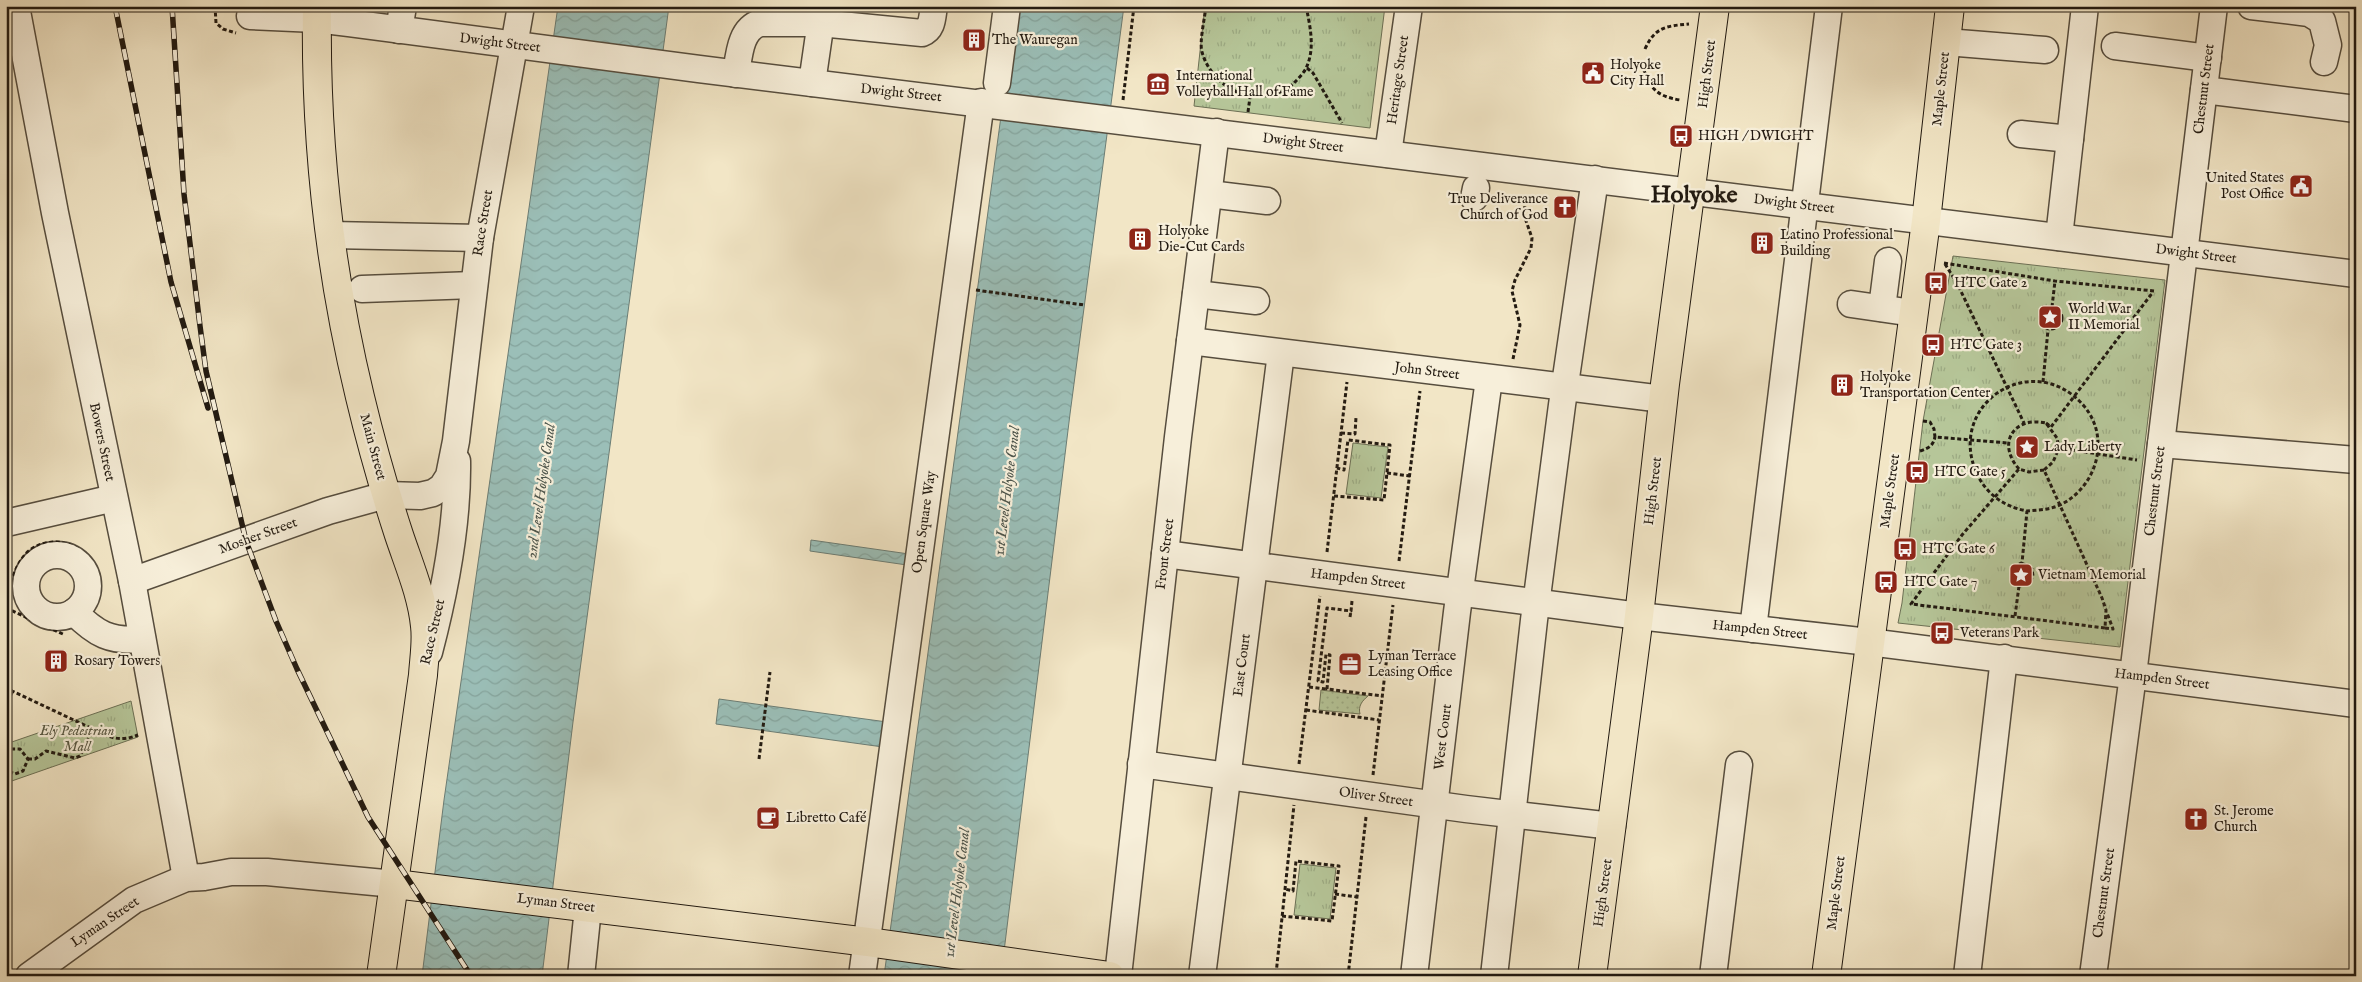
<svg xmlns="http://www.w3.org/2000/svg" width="2362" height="982" viewBox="0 0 2362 982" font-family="'IM FELL English',serif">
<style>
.grass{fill:url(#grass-dots);stroke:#6c7055}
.park{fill:url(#park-tufts);stroke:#6c7055}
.water{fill:url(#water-waves);stroke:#6b7d75}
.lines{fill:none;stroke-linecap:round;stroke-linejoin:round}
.minor-casing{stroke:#564d3e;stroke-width:29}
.major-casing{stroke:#221a11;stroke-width:30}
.path{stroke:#221a11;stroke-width:3;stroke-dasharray:4 2.5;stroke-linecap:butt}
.minor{stroke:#f7efda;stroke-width:26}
.major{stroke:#f2e6c6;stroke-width:28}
.rail-casing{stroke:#221a11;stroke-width:5.5}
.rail{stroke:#f7efda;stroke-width:4;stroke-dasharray:11;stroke-linecap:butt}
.labels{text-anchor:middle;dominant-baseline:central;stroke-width:4.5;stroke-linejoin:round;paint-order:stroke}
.poi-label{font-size:14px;fill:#221a11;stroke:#f7efda;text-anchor:start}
.street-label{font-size:14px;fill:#221a11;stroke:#f7efda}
.park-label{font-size:14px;font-style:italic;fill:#565641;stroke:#f7efda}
.water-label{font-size:15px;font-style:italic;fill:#4c544b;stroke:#f7efda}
.town-label{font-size:24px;font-weight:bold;fill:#221a11;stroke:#f7efda}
</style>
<defs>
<pattern id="grass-dots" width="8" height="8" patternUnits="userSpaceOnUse" patternTransform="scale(1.25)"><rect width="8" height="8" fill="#b6c699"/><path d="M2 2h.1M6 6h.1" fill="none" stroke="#9caa83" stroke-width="1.8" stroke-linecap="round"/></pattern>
<pattern id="park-tufts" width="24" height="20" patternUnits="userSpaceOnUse" patternTransform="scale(1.25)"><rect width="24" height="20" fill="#b6c699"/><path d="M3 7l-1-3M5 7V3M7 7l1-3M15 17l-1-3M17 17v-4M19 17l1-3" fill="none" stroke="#9caa83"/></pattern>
<pattern id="water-waves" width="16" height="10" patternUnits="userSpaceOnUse" patternTransform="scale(1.25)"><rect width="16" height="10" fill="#9bbfb8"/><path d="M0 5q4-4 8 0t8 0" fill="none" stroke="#85a49d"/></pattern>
</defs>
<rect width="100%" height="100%" fill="#f2e6c6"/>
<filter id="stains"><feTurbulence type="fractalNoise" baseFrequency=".004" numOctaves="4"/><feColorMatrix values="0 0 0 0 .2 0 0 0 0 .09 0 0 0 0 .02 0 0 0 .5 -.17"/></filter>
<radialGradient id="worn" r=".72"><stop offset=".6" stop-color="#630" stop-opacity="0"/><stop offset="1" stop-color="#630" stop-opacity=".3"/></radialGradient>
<path class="grass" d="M1321 690 1368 696C1362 701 1358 706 1360 714L1319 710Z"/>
<g class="park">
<path d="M1205 6H1385L1370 128 1194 106Z"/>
<path d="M1953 256 2165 280 2120 647 1898 623 1902 603 1923 421Z"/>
<path d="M1353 443 1388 447 1381 498 1346 494Z"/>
<path d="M131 701 138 737 6 783V744Z"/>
<path d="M1300 864 1336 868 1330 919 1294 915Z"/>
</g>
<g class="water">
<path d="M558 6H669L573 722 542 976H422L444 800Z"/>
<path d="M1016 6H1124L1070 414 1001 976H884Z"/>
<path d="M811 540 909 554 907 565 810 551Z"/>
<path d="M719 699 887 722 883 747 716 724Z"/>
</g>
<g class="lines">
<g class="minor-casing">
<g id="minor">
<path d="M16 6 55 213 132 581 186 878"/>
<path d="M2251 6 2309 13 2322 21 2328 45 2324 62"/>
<path d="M250 16 316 19 349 23 699 69 2356 274"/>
<path d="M399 30 403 6"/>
<path d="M1946 42 2045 50"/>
<path d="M2115 46 2208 58"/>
<path d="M736 74C739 56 740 29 760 23H820L922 33C933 29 932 17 934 6"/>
<path d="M812 83 823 7"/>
<path d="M997 83 1007 6"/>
<path d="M2204 90 2356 109"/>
<path d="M2021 134 2070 139"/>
<path d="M1388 154 1409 6"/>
<path d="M1209 194 1267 201"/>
<path d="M1474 198 1476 188"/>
<path d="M331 235 480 238"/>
<path d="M2059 237 2085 6"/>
<path d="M362 289 474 285"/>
<path d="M1196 294 1256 301"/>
<path d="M1851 304 1913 313"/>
<path d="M1882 308 1888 261"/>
<path d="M1190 341 1663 399"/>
<path d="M2161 444 2356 460"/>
<path d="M6 523 114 498"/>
<path d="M1165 554 1639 616 1869 642 2356 704"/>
<circle cx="57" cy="586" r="31"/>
<path d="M132 581 328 511 386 495 420 496 433 493 442 487 449 476 456 441 480 238 521 6"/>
<path d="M74 612C96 634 110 642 142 639"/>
<path d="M1753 629 1829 6"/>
<path d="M429 652C445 591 458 526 457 461"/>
<path d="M1141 764 1466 809 1612 826"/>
<path d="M29 976 134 900 186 878 204 877 231 872H267L395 884"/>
<path d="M581 976 588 908"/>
<path d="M862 976 981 102"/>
<path d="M1118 976 1178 437 1216 132"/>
<path d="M1202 976 1281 353"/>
<path d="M1414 976 1457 612 1489 379"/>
<path d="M1494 976 1534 620 1562 405 1595 179"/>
<path d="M1713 976 1739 765"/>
<path d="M1967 976 2004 658"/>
<path d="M2093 976 2133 675 2214 6"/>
</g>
</g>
<g class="major-casing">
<g id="major">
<path d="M317 6C315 137 329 269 360 397 371 443 384 489 399 535 409 565 422 595 425 626 427 642 424 659 423 675L381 976"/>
<path d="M395 884 868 942 1110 976"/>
<path d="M1592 976 1639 616 1665 384 1715 6"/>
<path d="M1826 976 1926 221 1950 6"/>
</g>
</g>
<g class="path">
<path d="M215 6 216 23 223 29 236 33"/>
<path d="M1206 6C1205 17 1199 42 1202 52 1213 91 1260 111 1293 84 1298 79 1305 72 1307 66 1315 47 1310 26 1306 6"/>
<path d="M1645 49C1655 27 1666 26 1689 24"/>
<path d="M1642 64C1649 87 1655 96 1680 100"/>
<path d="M1307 68 1313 73 1342 123"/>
<path d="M1123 100 1134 6"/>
<path d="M1248 112 1250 97"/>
<path d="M1944 263 2055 281 2154 291"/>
<path d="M1945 264 1957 283 2024 423"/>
<path d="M976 290 1084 305"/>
<circle cx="2051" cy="318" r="11"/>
<path d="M2052 307 2055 281"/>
<path d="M1513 359 1520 325 1512 291 1515 280 1531 248 1532 238 1524 215 1526 195"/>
<path d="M2043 382 2048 330"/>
<path d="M1923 421 1930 422 1934 429 1935 437 2008 443"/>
<path d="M2046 423 2051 427 2153 292"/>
<path d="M1341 433 1355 434 1356 417"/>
<path d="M1920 451C1929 448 1933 446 1935 437"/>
<path d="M2019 469C1996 443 2014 416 2046 423L2057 438 2059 448"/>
<path d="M2044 470 2029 472 2019 469 1962 535 1911 604 2105 628 2106 610 2102 598 2044 470 2053 462 2059 448 2137 460"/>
<path d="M1387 473 1410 476"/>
<path d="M1334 496 1384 500 1390 445 1348 440 1344 470 1337 468"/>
<path d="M1327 552 1347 382"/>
<path d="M1399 561 1420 391"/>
<path d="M2019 586 2029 584 2033 576 2032 569 2022 563"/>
<path d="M6 594C12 580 17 560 30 550 55 532 92 546 96 578 97 586 94 592 92 600"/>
<path d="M1352 601 1351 611 1327 608 1318 681 1323 682 1326 654 1330 655 1327 689 1382 696"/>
<path d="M6 608 65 635"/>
<path d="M2015 616 2019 586 2013 581C2009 572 2013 566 2022 563L2027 511C2005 507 1987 495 1977 474 1945 404 2033 347 2084 406 2111 438 2097 487 2060 505 2049 510 2038 510 2027 511"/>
<path d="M1350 617 1351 611"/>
<path d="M2105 628 2113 629 2107 613"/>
<path d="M6 686 12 691 93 729"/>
<path d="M1309 687 1327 689"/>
<path d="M6 693 12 691 6 713"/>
<path d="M1306 710 1379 720"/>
<path d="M6 733 9 750"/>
<path d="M6 753 11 749H20L28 759 23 771 15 774 6 770"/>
<path d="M28 759H35L46 751 75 758 80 756 93 729C109 738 121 742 138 735"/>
<path d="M759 759 770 672"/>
<path d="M1299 764 1320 596"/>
<path d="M1373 775 1393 605"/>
<path d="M1335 894 1357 897"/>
<path d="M1282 916 1332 921 1339 866 1296 861 1293 891 1285 889"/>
<path d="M1276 974 1294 805"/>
<path d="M1348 976 1366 817"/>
</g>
<use href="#minor" class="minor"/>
<use href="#major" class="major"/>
<g class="rail-casing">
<g id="rail">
<path d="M115 6 171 282 208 408"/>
<path d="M172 6 184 194 200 326 206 371 246 541 276 621 297 669 368 817 471 976"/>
</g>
</g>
<use href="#rail" class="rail"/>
</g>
<defs>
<g id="building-square" transform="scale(1.25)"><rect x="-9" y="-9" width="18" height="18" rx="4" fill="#8f2418" stroke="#f7efda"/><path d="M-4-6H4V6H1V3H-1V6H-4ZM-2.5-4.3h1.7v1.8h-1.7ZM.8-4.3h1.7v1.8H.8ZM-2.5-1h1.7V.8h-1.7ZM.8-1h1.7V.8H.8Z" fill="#fff"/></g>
<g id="civic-square" transform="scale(1.25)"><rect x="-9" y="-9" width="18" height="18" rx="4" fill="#8f2418" stroke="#f7efda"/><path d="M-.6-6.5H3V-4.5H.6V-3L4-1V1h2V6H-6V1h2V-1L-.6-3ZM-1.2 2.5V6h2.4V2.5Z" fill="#fff"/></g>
<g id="museum-square" transform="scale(1.25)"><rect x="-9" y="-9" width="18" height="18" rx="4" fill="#8f2418" stroke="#f7efda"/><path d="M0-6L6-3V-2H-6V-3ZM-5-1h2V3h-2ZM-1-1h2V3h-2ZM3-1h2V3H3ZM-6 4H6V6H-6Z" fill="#fff"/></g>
<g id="bus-square" transform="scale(1.25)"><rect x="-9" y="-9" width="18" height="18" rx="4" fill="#8f2418" stroke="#f7efda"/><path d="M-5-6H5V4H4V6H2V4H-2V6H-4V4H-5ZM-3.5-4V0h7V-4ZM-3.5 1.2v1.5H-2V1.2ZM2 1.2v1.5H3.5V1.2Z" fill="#fff"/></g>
<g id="church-square" transform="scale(1.25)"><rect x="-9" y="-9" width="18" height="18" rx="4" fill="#8f2418" stroke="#f7efda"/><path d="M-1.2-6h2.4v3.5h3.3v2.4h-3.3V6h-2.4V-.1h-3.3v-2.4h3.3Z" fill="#fff"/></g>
<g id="sight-square" transform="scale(1.25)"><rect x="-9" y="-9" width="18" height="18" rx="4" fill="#8f2418" stroke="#f7efda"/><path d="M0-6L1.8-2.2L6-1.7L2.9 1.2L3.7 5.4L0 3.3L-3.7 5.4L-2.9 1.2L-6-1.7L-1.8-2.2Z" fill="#fff"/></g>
<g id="office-square" transform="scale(1.25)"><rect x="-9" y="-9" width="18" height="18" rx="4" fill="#8f2418" stroke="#f7efda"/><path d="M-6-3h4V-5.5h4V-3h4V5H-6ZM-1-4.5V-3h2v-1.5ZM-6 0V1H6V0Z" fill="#fff"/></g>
<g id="cafe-square" transform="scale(1.25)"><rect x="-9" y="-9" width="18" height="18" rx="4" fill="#8f2418" stroke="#f7efda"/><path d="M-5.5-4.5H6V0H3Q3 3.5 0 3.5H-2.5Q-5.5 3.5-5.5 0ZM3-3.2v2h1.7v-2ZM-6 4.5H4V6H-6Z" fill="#fff"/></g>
</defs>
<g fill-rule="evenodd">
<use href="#building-square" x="974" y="40"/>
<use href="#civic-square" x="1593" y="73"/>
<use href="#museum-square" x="1158" y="84"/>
<use href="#bus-square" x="1681" y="136"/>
<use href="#civic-square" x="2301" y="186"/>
<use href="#church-square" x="1565" y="207"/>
<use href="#building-square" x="1140" y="239"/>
<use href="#building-square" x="1762" y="243"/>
<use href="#bus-square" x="1936" y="283"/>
<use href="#sight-square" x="2050" y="317"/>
<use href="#bus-square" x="1933" y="345"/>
<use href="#building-square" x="1842" y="385"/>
<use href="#sight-square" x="2027" y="447"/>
<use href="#bus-square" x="1917" y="472"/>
<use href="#bus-square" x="1905" y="549"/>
<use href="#sight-square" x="2021" y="575"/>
<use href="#bus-square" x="1886" y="582"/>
<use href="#bus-square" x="1942" y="633"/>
<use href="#building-square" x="56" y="661"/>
<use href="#office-square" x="1350" y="664"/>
<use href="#cafe-square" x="768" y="818"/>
<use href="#church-square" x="2196" y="819"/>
</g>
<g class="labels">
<g class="poi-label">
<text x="992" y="40">The Wauregan</text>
<text x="1610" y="65">Holyoke<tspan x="1610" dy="16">City Hall</tspan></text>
<text x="1176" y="76">International<tspan x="1176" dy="16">Volleyball Hall of Fame</tspan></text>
<text x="1698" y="136">HIGH / DWIGHT</text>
<text x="2284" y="178" text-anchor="end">United States<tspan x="2284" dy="16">Post Office</tspan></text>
<text x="1548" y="199" text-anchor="end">True Deliverance<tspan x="1548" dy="16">Church of God</tspan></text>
<text x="1158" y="231">Holyoke<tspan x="1158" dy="16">Die-Cut Cards</tspan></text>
<text x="1780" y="235">Latino Professional<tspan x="1780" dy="16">Building</tspan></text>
<text x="1954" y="283">HTC Gate 2</text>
<text x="2068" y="309">World War<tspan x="2068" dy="16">II Memorial</tspan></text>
<text x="1950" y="345">HTC Gate 3</text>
<text x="1860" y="377">Holyoke<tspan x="1860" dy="16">Transportation Center</tspan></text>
<text x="2044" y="447">Lady Liberty</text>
<text x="1934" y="472">HTC Gate 5</text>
<text x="1922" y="549">HTC Gate 6</text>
<text x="2038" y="575">Vietnam Memorial</text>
<text x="1904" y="582">HTC Gate 7</text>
<text x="1960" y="633">Veterans Park</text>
<text x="1368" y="656">Lyman Terrace<tspan x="1368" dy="16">Leasing Office</tspan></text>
<text x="74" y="661">Rosary Towers</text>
<text x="2214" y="811">St. Jerome<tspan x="2214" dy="16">Church</tspan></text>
<text x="786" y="818">Libretto Café</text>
</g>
<g class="street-label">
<text transform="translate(500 43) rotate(7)">Dwight Street</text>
<text transform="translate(1707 74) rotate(-83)">High Street</text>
<text transform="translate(1398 80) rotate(-82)">Heritage Street</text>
<text transform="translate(1941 89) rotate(-84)">Maple Street</text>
<text transform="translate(2204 89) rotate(-83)">Chestnut Street</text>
<text transform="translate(901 93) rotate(6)">Dwight Street</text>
<text transform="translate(1303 143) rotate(7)">Dwight Street</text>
<text transform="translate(1794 204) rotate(7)">Dwight Street</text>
<text transform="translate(483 223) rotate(-81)">Race Street</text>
<text transform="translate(2196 254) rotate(7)">Dwight Street</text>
<text transform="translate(1427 371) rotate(7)">John Street</text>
<text transform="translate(102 442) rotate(78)">Bowers Street</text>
<text transform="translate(373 447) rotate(75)">Main Street</text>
<text transform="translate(1653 491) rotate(-83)">High Street</text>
<text transform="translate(1890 491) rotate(-82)">Maple Street</text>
<text transform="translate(2155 491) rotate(-83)">Chestnut Street</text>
<text transform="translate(924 522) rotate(-82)">Open Square Way</text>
<text transform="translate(258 536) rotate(-20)">Mosher Street</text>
<text transform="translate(1165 554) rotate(-83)">Front Street</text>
<text transform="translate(1358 579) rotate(7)">Hampden Street</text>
<text transform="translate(1760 630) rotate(6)">Hampden Street</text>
<text transform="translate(433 632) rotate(-77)">Race Street</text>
<text transform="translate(1242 665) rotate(-83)">East Court</text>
<text transform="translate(2162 679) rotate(7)">Hampden Street</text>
<text transform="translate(1443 737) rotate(-83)">West Court</text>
<text transform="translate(1376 797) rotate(8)">Oliver Street</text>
<text transform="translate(1603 893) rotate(-82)">High Street</text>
<text transform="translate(1836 893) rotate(-83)">Maple Street</text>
<text transform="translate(2104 893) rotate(-82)">Chestnut Street</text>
<text transform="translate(556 903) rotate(7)">Lyman Street</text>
<text transform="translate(105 922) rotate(-34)">Lyman Street</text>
</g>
<g class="park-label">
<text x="77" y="731">Ely Pedestrian<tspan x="77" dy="16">Mall</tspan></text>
</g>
<g class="water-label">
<text transform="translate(541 491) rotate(-82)">2nd Level Holyoke Canal</text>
<text transform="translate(1007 491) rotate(-83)">1st Level Holyoke Canal</text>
<text transform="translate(957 893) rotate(-83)">1st Level Holyoke Canal</text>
</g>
<g class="town-label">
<text x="1694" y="195">Holyoke</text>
</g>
</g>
<rect width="2362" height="982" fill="none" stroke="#f2e6c6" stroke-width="25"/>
<rect x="8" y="8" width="2347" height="967" fill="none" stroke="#221a11" stroke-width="2.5"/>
<rect x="12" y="12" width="2337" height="957" fill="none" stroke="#221a11"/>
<rect width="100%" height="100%" filter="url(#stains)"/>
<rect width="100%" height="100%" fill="url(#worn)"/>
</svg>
